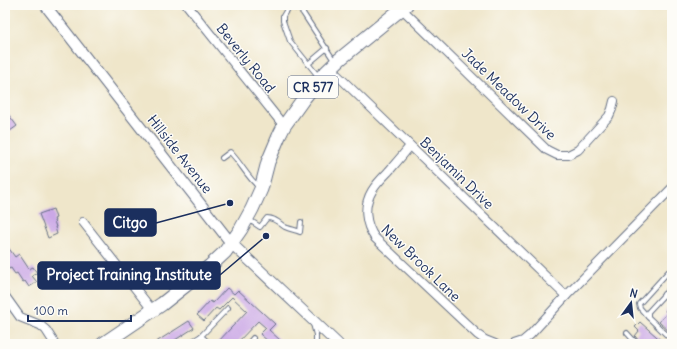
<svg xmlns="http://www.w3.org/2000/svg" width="677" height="349" viewBox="0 0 677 349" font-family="Delius,sans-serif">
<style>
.building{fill:#cba8e6}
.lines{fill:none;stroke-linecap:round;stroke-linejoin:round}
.service-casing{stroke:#656f84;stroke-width:6}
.minor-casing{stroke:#656f84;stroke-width:10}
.tertiary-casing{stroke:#656f84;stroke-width:12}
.primary-casing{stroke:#656f84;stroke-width:15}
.service{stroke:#fff;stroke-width:4}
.minor{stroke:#fff;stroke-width:8}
.tertiary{stroke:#fff;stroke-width:10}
.primary{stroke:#fff;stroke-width:13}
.labels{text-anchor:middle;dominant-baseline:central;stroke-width:3;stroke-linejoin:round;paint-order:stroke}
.shield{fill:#fdfcf7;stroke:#5f6c8c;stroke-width:1}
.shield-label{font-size:13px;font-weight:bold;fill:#1b2f5e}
.street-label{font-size:14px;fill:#1b2f5e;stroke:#fdfcf7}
.leader{fill:none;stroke:#1b2f5e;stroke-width:1.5}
.callout-dot{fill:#1b2f5e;stroke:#fdfcf7;stroke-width:1.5}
.callout{fill:#1b2f5e;stroke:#1b2f5e;stroke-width:1.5}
.callout-label{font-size:15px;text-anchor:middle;font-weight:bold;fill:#fff}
</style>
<rect width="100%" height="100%" fill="#fdfcf7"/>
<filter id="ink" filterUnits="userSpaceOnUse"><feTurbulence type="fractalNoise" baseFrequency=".025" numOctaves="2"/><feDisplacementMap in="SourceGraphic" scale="8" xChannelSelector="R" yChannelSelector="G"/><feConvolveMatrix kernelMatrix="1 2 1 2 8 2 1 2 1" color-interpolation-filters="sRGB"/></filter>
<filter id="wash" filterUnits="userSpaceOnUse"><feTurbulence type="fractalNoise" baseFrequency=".012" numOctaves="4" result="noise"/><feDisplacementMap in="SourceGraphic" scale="16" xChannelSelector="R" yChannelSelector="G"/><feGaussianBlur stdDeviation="0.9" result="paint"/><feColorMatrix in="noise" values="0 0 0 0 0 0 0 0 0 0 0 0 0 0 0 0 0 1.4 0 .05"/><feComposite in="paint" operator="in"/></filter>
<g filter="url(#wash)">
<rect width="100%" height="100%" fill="#efe6ca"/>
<g id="blocks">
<g class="building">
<path d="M5 110 17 126 10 131 5 125Z"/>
<path d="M53 209 56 218 54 219 55 221H54L56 227H55L57 234 48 238 39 214Z"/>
<path d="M5 243 15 257 19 254 29 269 33 267 37 273 32 276 37 282 29 287 25 281 23 282 17 273 15 274 11 268 9 269 5 263Z"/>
<path d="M227 288 234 294 238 290 275 324 269 330 280 340 277 344H271L260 334 266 328 258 321 236 344H216L247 311 232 297 219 310 216 308 204 321 197 315 210 301 213 303Z"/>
<path d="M670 305H672V334L659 322 667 313 665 311Z"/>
<path d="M189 321 194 328 175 340 176 341 172 344H153Z"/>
<path d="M640 322 665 344H641L635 336 639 331 635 327Z"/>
</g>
</g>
</g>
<g filter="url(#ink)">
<use href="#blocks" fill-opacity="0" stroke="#656f84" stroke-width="1"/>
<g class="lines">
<g class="service-casing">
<g id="service">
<path d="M308 64 327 48"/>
<path d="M318 76 290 41 283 21V16L286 11 290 8H295L299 9 303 13 335 62"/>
<path d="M222 158 230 152C241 163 247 177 259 187"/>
<path d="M248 219 260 227 267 218C275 218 279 223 285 227 289 229 296 230 300 232L301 222"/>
<path d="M672 286 648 312V317L672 340"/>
<path d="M664 294 672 302"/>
<path d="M648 317 640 308 639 304 668 272 672 271"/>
<path d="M313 324 316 335V344"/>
<path d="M627 333 637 344"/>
<path d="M201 336 210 344"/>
<path d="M188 344 201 336 228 308"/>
<path d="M248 344 253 338"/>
</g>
</g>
<g class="minor-casing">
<g id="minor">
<path d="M187 5 284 126"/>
<path d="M402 9 547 150 557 155H568L578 150 609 116 612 109 614 101"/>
<path d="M330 68 566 296"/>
<path d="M410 146C403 155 395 164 388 172 382 178 376 184 372 191 363 206 365 224 375 238L478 335 485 340 495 344"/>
<path d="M83 222 153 311"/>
<path d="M5 296 20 317 40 325 46 330 55 344"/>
<path d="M514 344 523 341 530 335 566 296 672 188"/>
</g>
</g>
<g class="tertiary-casing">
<path id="tertiary" d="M45 5 231 243 338 344"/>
</g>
<g class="primary-casing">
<path id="primary" d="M103 344 162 304 210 266 225 252 241 229 252 209 261 189 268 162 279 136 284 126 304 98 320 78 340 59 406 5"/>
</g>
<use href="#service" class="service"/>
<use href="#minor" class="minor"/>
<use href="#tertiary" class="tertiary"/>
<use href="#primary" class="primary"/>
</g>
</g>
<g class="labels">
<rect class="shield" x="288" y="76" width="50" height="22" rx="3"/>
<g class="shield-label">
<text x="313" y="87">CR 577</text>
</g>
<g class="street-label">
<text transform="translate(246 58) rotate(51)">Beverly Road</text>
<text transform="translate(509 94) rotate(44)">Jade Meadow Drive</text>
<text transform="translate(180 154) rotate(52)">Hillside Avenue</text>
<text transform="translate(457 173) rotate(44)">Benjamin Drive</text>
<text transform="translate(421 263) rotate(44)">New Brook Lane</text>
</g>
</g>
<path class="leader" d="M230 203L156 223M266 236L220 275"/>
<g class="callout-dot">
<circle cx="230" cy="203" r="4"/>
<circle cx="266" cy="236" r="4"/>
</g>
<g class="callout">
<rect x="105" y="209" width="51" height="27" rx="4"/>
<rect x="38" y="262" width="182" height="27" rx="4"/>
</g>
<g class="callout-label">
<text x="130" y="228">Citgo</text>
<text x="129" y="280">Project Training Institute</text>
</g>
<rect width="677" height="349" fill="none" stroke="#fdfcf7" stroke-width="20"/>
<g transform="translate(631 303) rotate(15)" stroke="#fdfcf7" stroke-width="3" paint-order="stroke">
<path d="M0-3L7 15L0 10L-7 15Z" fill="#1b2f5e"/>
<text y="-6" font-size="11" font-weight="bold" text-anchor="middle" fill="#1b2f5e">N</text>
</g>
<path d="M28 315v6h103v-6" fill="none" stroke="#1b2f5e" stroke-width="2"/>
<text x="34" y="315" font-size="12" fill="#1b2f5e" stroke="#fdfcf7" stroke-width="3" paint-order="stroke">100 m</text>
</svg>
